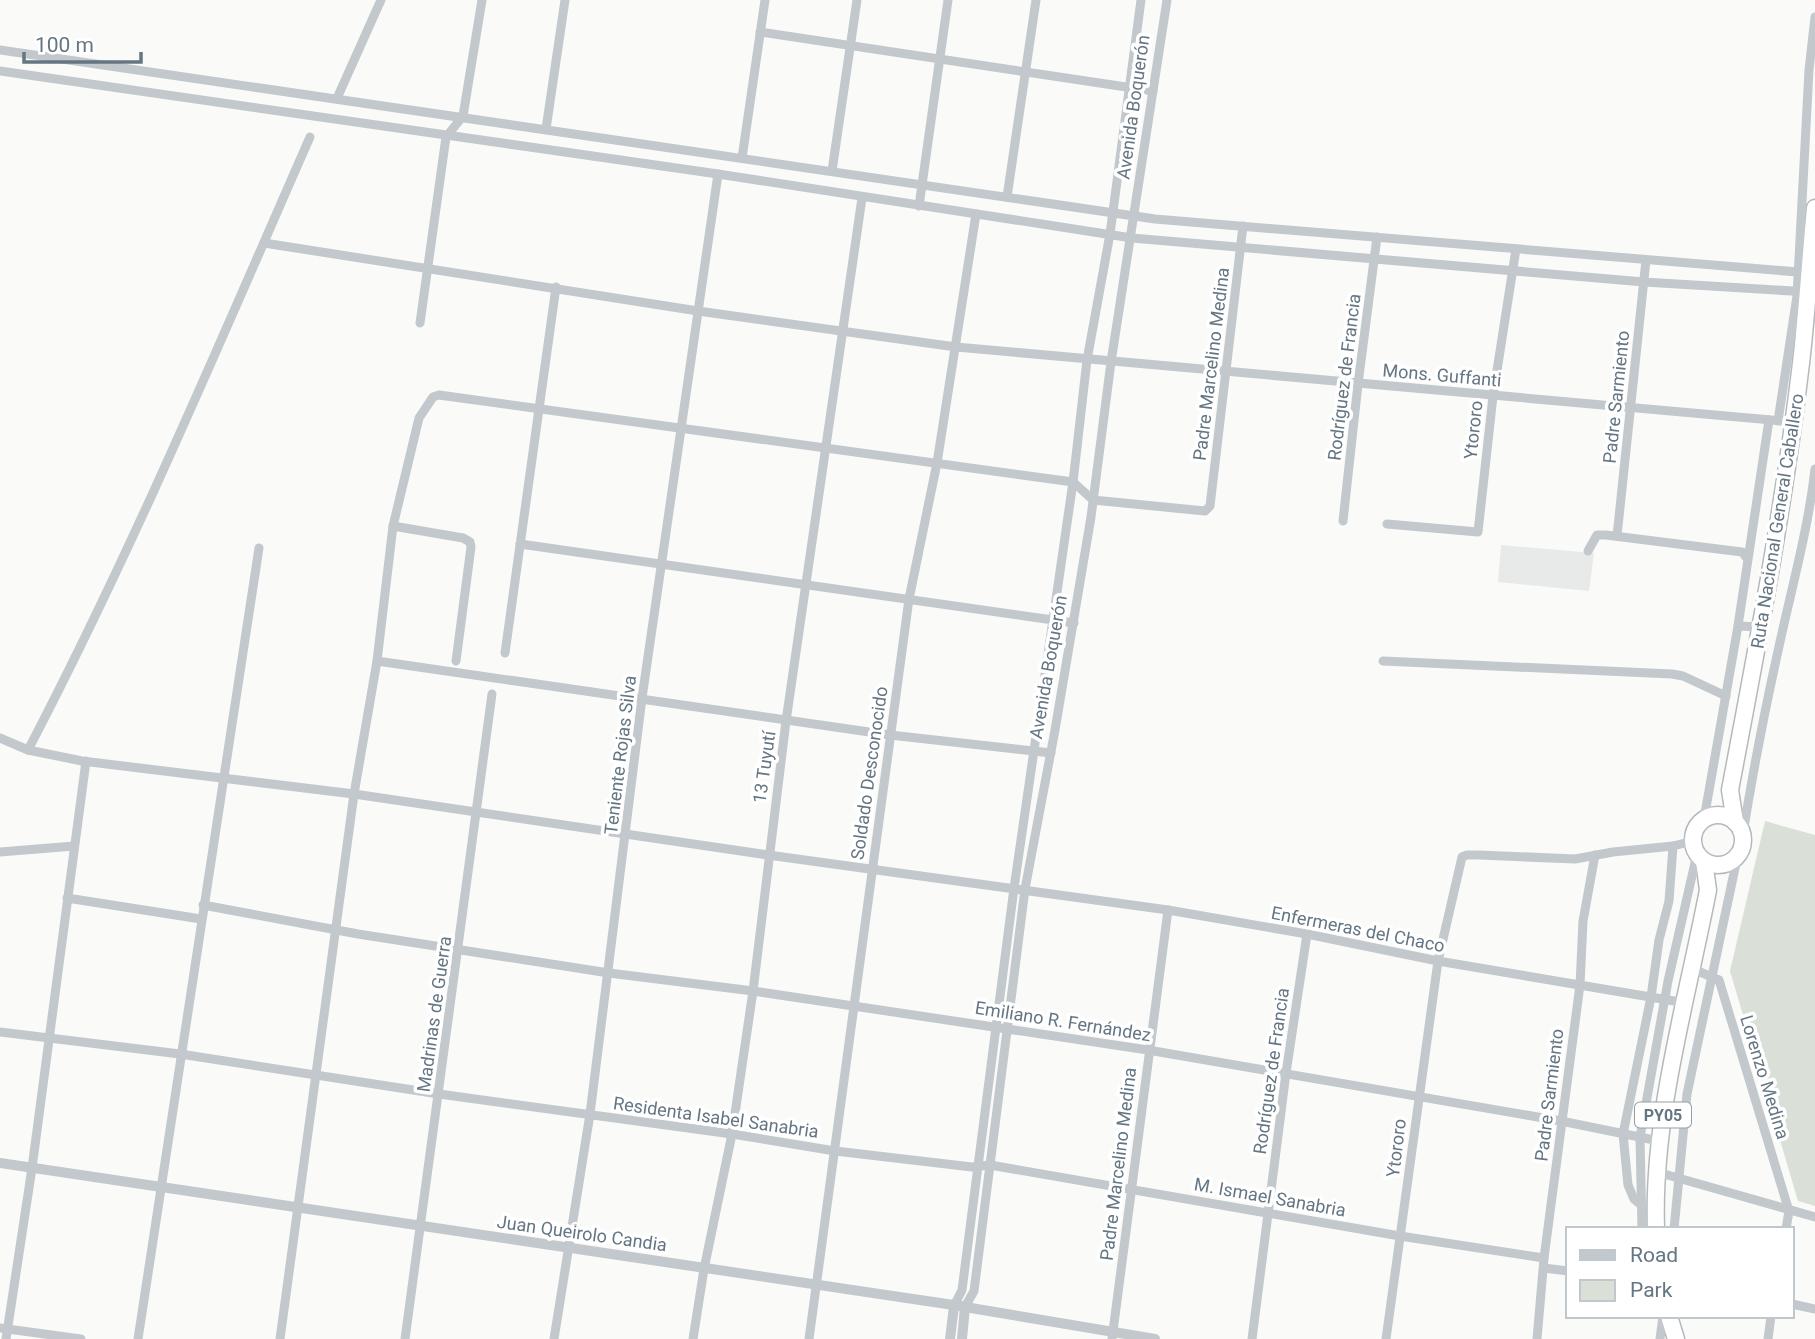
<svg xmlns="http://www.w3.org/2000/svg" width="1815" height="1339" viewBox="0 0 1815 1339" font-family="Roboto,sans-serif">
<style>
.built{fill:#e8e9e9}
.green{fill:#dadfd7}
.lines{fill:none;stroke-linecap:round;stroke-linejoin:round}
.trunk-casing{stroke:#b4b9bd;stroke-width:19}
.minor{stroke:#c3c8cc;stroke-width:9}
.tertiary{stroke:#c3c8cc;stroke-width:10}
.trunk{stroke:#fff;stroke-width:16}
.labels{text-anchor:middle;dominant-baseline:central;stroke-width:7;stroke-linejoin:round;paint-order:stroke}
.shield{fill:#fff;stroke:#939fa8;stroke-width:2}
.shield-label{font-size:16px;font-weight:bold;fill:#657683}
.street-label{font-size:18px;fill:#657683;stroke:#fff}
</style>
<rect width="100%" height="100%" fill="#fafaf8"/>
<path class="built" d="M1501 545 1594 553 1589 591 1498 582Z"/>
<path class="green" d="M1765 821 1815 835V1206L1798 1201 1730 971Z"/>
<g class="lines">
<g class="trunk-casing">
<g id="trunk">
<circle cx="1718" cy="840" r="25"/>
<path d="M1735 822 1730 790C1757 648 1784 506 1801 363 1807 311 1810 260 1815 208"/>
<path d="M1656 1229C1652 1117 1687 1000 1708 890L1704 861"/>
<path d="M1669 1316 1676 1339"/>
</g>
</g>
<g class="minor">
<path d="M760 32 1153 91"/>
<path d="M0 50 1155 219 1810 273"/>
<path d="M0 71 718 174 1132 238 1644 282 1809 292"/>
<path d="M338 96 381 0"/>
<path d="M546 129 565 0"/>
<path d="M742 158 765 0"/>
<path d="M832 171 857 0"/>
<path d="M1007 197 1036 0"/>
<path d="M919 206 948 0"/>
<path d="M264 243 698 311 956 347 1793 422"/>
<path d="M420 323 446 137 463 116 482 0"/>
<path d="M1778 421 1797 296 1809 70 1815 17"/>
<path d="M1343 521 1358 384 1377 237"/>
<path d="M1387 524 1478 532 1493 396 1516 249"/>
<path d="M393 526 463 538 470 542 471 547 456 661"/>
<path d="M1617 536 1646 260"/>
<path d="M520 544 1074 623"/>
<path d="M1588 551 1597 535H1606L1742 552 1747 558"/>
<path d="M1738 626 1761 627"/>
<path d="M505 653 556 287"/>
<path d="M377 661 890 735 1051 753"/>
<path d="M1383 661 1672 674 1683 676 1726 696"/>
<path d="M0 738 28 750 82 761 354 794 377 661 393 526 419 418 433 397 439 395 1073 482 1093 500 1205 511 1210 506 1243 226"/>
<path d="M28 750C132 551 220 342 310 137"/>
<path d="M1704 819 1738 626 1769 420"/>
<path d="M1742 840C1752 776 1764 714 1778 651 1791 590 1808 531 1815 469"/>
<path d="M0 852 74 846"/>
<path d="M67 898 201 919"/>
<path d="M203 905 358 934 609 973 753 991 1148 1050 1561 1121 1659 1141"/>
<path d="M1693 969 1719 980 1789 1211 1786 1229"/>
<path d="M0 1032 180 1054 439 1094 732 1134 835 1151 972 1167 990 1165 1400 1236 1544 1258"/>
<path d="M1657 1172 1815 1217"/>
<path d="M1640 1204 1634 1199 1628 1185 1623 1134 1651 997 1659 940 1669 901 1673 846"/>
<path d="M1642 1229 1640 1137 1668 981 1697 854"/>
<path d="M1674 1229 1687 1094 1738 854"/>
<path d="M1544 1268 1568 1271"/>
<path d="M1792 1304 1815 1309"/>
<path d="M954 1306 962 1290 1014 888 1073 482 1087 360 1110 234 1141 0"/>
<path d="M965 1307 974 1291 1025 889 1055 730 1091 517 1111 362 1167 0"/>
<path d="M0 1328 81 1339"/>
<path d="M6 1339 32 1168 86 761"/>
<path d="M138 1339 259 548"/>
<path d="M280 1339 354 794 768 855 1168 910 1307 934 1438 961 1686 1003"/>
<path d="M405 1339 492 694"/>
<path d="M554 1339 590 1114 642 698 718 174"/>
<path d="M693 1339 704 1269 732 1134 753 991 786 721 862 198"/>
<path d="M809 1339 909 599 937 463 976 214"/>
<path d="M1112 1339 1168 910"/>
<path d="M1252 1339 1286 1073 1307 934"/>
<path d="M1386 1339 1438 961 1462 857 1467 855H1479L1575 859 1613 852 1673 846 1693 841"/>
<path d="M1537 1339 1544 1258 1580 985 1583 921 1595 855"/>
<path d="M1660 1339 1663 1316"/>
<path d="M1768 1339 1771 1316"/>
</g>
<g class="tertiary">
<path d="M0 1163 967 1307H965L1155 1339"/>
<path d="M950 1339 954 1306"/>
<path d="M962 1339 965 1307"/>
</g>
<use href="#trunk" class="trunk"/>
</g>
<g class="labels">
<rect class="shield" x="1635" y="1102.5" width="56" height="25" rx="5"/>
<g class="shield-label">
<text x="1663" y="1115">PY05</text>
</g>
<g class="street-label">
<text transform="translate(1133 107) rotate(-82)">Avenida Boquerón</text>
<text transform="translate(1211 364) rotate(-83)">Padre Marcelino Medina</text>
<text transform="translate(1442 375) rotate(5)">Mons. Guffanti</text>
<text transform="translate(1344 377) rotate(-83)">Rodríguez de Francia</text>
<text transform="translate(1616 397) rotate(-84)">Padre Sarmiento</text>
<text transform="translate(1473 430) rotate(-84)">Ytororo</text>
<text transform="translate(1777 521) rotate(-81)">Ruta Nacional General Caballero</text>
<text transform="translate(1048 667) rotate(-80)">Avenida Boquerón</text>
<text transform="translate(620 755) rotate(-83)">Teniente Rojas Silva</text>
<text transform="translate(764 767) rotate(-82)">13 Tuyutí</text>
<text transform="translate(869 773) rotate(-82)">Soldado Desconocido</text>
<text transform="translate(1358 929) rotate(11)">Enfermeras del Chaco</text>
<text transform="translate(434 1014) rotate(-82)">Madrinas de Guerra</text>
<text transform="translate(1063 1021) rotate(9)">Emiliano R. Fernández</text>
<text transform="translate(1271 1071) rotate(-82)">Rodríguez de Francia</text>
<text transform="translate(1765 1077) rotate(73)">Lorenzo Medina</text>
<text transform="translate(1549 1095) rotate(-83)">Padre Sarmiento</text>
<text transform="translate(716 1117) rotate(8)">Residenta Isabel Sanabria</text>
<text transform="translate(1396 1148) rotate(-83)">Ytororo</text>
<text transform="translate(1118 1164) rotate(-83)">Padre Marcelino Medina</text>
<text transform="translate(1270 1197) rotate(10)">M. Ismael Sanabria</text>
<text transform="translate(582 1233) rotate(8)">Juan Queirolo Candia</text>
</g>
</g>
<rect x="1566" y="1227" width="228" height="91" fill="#ffffff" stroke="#c1c8cd" stroke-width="2"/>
<rect x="1580" y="1250" width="35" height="10" fill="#c3c8cc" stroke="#c1c8cd" stroke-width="2"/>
<text x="1630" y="1262" font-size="21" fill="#657683">Road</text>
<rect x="1580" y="1280" width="35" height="21" fill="#dadfd7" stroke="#c1c8cd" stroke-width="2"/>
<text x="1630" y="1297" font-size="21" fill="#657683">Park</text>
<path d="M24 52v10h117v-10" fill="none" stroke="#657683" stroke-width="3.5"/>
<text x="35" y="52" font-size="21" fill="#657683" stroke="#ffffff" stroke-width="5" paint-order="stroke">100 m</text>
</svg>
